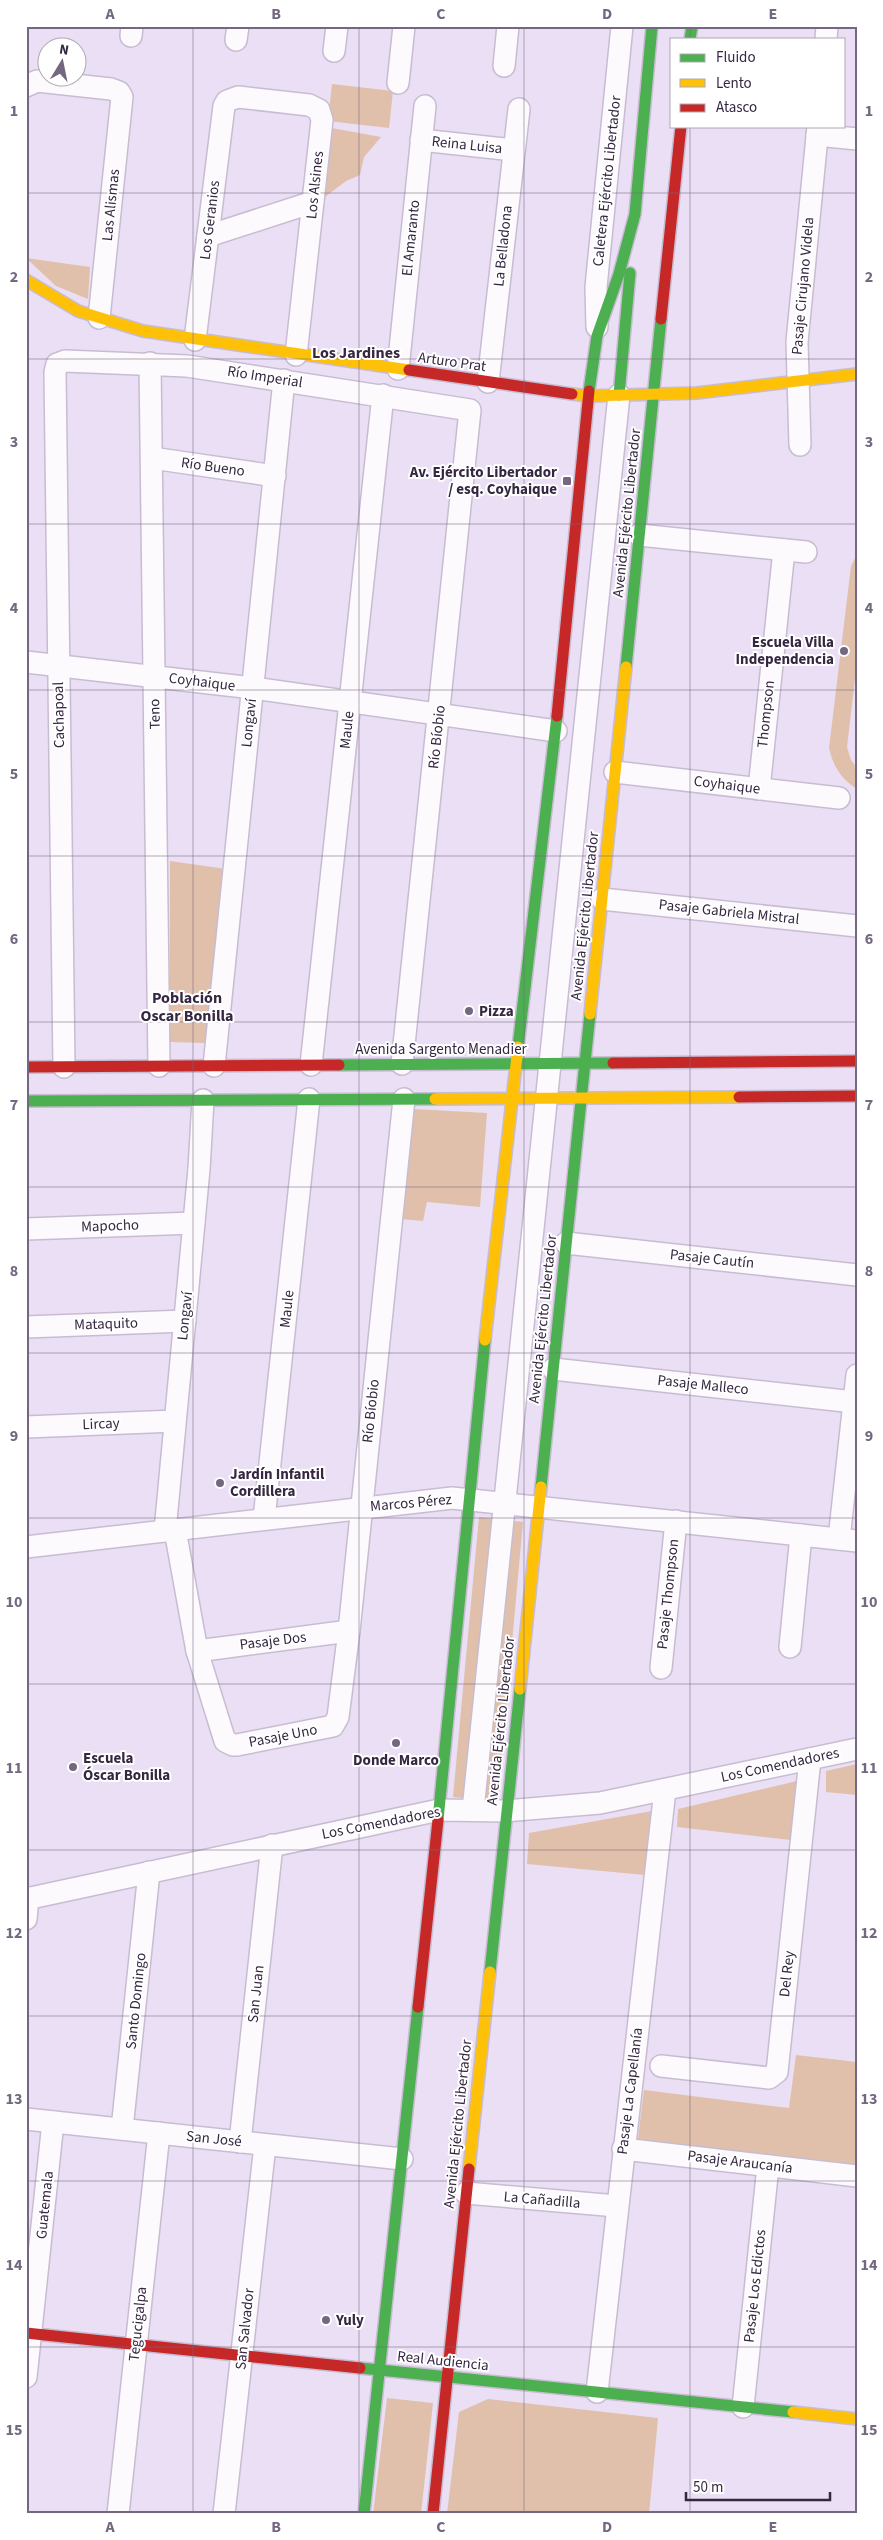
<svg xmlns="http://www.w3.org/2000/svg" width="883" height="2540" viewBox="0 0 883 2540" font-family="'Source Sans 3',sans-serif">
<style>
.green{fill:#e0c0ab}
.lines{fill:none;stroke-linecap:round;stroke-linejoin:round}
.street-casing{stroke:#c8bcd2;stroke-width:24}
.fast-casing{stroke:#c8bcd2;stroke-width:14}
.slow-casing{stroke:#c8bcd2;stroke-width:14}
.jam-casing{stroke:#c8bcd2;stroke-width:14}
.street{stroke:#fcfafd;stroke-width:21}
.fast{stroke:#4caf50;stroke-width:11}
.slow{stroke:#ffc107;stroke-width:11}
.jam{stroke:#c62828;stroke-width:11}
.grid{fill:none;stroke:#746780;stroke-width:1;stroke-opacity:0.55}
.poi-dot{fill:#746780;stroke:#fff;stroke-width:2}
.labels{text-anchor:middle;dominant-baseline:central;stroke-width:4;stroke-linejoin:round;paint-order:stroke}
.street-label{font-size:15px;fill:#352741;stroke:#fff}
.poi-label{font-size:15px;font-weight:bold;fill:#352741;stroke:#fff;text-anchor:start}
.neighbourhood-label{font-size:16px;font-weight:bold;fill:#352741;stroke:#fff}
.neatline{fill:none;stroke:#746780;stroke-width:2}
.grid-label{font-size:16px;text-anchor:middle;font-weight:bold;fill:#746780}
</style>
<rect width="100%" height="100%" fill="#eadff4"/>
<g class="green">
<path d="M332 84 393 91 389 128 328 121Z"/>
<path d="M326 127 381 137 364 157 360 175 346 181 317 203Z"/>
<path d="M26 258 90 267 88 299 56 286Z"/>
<path d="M857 554V662L847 747 851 760 857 768V789C841 779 833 766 829 748L851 566Z"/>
<path d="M170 861 226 869 205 1043 170 1042Z"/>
<path d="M413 1109 487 1113 480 1207 427 1202 423 1221 401 1219Z"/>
<path d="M479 1517 523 1522 498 1796 490 1801 453 1797Z"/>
<path d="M857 1764V1795L826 1792V1771Z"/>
<path d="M797 1781 791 1840 677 1827 678 1809Z"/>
<path d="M652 1811 645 1875 527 1864 529 1833Z"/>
<path d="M796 2055 857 2062V2173L637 2147 644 2090 789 2108Z"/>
<path d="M387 2398 433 2403 421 2514H373Z"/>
<path d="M488 2399 658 2418 649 2514H447L459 2412Z"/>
</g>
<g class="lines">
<g class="street-casing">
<g id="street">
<path d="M131 36 132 26"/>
<path d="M826 39 827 26"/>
<path d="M236 40 238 26"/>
<path d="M334 51 337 26"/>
<path d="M504 66 508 26"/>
<path d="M398 83 404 26"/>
<path d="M26 86 37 81 111 89 119 92 122 97 99 318"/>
<path d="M817 135 857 139"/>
<path d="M421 140 514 150"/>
<path d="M208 236 313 202"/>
<path d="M597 327 596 287 622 26"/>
<path d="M195 340 224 106 227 101 238 97 309 105 319 110 322 120 296 355"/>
<path d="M150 363 159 1066"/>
<path d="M398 369 425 106"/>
<path d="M488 382 519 109"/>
<path d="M800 445 797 342 818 126"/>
<path d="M152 458 275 476"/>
<path d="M639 535 806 552"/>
<path d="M26 662 253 688 556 731"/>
<path d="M615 772 839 798"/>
<path d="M759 789 784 550"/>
<path d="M602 899 857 926"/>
<path d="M311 1065 383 395"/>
<path d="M214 1066 284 380"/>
<path d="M64 1067 55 372 57 364 65 361 187 366 470 410 402 1064"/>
<path d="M26 1229 194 1223"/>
<path d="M566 1243 857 1275"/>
<path d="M26 1327 185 1321"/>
<path d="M553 1369 854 1402"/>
<path d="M26 1427 175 1421"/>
<path d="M264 1519 309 1099"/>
<path d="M175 1530 197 1651 225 1741 233 1745H237L333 1726 338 1717 349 1631 404 1099"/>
<path d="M165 1531 199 1169 203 1100"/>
<path d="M839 1539 857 1375"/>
<path d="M26 1547 452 1498 857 1541"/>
<path d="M790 1647 801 1535"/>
<path d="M197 1651 349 1631"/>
<path d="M661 1668 676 1521"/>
<path d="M473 1810 619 395"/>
<path d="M26 1899 439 1810 506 1811 600 1803 857 1749"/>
<path d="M26 1919 28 1898"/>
<path d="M661 2066 769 2078 777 2072 810 1759"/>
<path d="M26 2119 402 2159"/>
<path d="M122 2129 149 1872"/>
<path d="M240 2142 272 1845"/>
<path d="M623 2149 857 2176"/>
<path d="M466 2193 617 2206"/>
<path d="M26 2377 53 2122"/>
<path d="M597 2392 665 1790"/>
<path d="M743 2407 768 2166"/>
<path d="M118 2514 159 2133"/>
<path d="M224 2514 265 2145"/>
</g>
</g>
<g class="fast-casing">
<g id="fast">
<path d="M690 39 692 26"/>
<path d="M589 391 597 336 619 274 635 214 652 26"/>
<path d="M619 395 630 273"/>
<path d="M626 667 661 319"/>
<path d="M518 1047 557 716"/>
<path d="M339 1065 613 1063"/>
<path d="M26 1101 435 1099"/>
<path d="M541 1487 590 1014"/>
<path d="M438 1820 485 1340"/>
<path d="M490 1972 520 1689"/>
<path d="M360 2368 793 2412"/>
<path d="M364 2514 418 2007"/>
</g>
</g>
<g class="slow-casing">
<g id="slow">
<path d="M26 280 78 311 143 331 409 370"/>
<path d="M572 394 588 396 697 393 857 374"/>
<path d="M590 1014 626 667"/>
<path d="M435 1099 739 1097"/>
<path d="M485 1340 518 1047"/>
<path d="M520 1689 541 1487"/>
<path d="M469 2169 490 1972"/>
<path d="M793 2412 857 2419"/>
</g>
</g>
<g class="jam-casing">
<g id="jam">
<path d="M661 319 681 126"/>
<path d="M409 370 572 394"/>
<path d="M557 716 589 391"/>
<path d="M613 1063 857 1061"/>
<path d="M26 1067 339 1065"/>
<path d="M739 1097 857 1096"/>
<path d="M418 2007 438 1820"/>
<path d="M26 2333 360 2368"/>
<path d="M433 2514 469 2169"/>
</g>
</g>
<use href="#street" class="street"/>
<use href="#fast" class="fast"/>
<use href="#slow" class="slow"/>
<use href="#jam" class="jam"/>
</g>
<path class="grid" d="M193 26V2514M359 26V2514M524 26V2514M690 26V39M690 126V2514M26 193H857M26 359H857M26 524H857M26 690H857M26 856H857M26 1022H857M26 1187H857M26 1353H857M26 1518H857M26 1684H857M26 1850H857M26 2016H857M26 2181H857M26 2347H857"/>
<g class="poi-dot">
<rect x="562" y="476" width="10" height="10" rx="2.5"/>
<circle cx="844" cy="651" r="5"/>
<circle cx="469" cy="1011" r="5"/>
<circle cx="220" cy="1483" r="5"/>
<circle cx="396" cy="1743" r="5"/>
<circle cx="73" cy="1767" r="5"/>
<circle cx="326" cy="2320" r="5"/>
</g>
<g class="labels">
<g class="street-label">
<text transform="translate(467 145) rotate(6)">Reina Luisa</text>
<text transform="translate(607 181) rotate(-84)">Caletera Ejército Libertador</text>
<text transform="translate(315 185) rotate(-84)">Los Alsines</text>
<text transform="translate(111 205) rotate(-84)">Las Alismas</text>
<text transform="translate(210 220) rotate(-83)">Los Geranios</text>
<text transform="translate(411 238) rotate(-84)">El Amaranto</text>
<text transform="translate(503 246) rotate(-84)">La Belladona</text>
<text transform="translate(803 286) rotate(-85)">Pasaje Cirujano Videla</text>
<text transform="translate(452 362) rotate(8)">Arturo Prat</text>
<text transform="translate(265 377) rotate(9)">Río Imperial</text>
<text transform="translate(213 467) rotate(8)">Río Bueno</text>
<text transform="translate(627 513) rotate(-84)">Avenida Ejército Libertador</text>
<text transform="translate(202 682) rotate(7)">Coyhaique</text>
<text transform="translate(155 714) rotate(-91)">Teno</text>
<text transform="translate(766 714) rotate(-84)">Thompson</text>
<text transform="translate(59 715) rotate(-91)">Cachapoal</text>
<text transform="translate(249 723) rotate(-84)">Longaví</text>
<text transform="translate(347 730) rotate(-84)">Maule</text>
<text transform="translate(437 737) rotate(-84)">Río Bíobio</text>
<text transform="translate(727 785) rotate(7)">Coyhaique</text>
<text transform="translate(729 912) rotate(6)">Pasaje Gabriela Mistral</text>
<text transform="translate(585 916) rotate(-84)">Avenida Ejército Libertador</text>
<text x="441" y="1049">Avenida Sargento Menadier</text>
<text transform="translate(110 1226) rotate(-2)">Mapocho</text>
<text transform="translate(712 1259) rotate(6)">Pasaje Cautín</text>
<text transform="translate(287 1309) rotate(-84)">Maule</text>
<text transform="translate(185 1316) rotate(-84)">Longaví</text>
<text transform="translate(543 1319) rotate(-84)">Avenida Ejército Libertador</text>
<text transform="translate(106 1324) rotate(-2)">Mataquito</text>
<text transform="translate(703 1385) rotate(6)">Pasaje Malleco</text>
<text transform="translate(371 1411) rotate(-84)">Río Bíobio</text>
<text transform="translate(101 1424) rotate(-2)">Lircay</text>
<text transform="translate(411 1503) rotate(-5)">Marcos Pérez</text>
<text transform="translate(668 1594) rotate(-84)">Pasaje Thompson</text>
<text transform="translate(273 1641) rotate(-7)">Pasaje Dos</text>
<text transform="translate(501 1721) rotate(-84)">Avenida Ejército Libertador</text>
<text transform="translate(283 1736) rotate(-11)">Pasaje Uno</text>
<text transform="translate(780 1765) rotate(-12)">Los Comendadores</text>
<text transform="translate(381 1823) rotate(-11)">Los Comendadores</text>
<text transform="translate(787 1974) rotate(-84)">Del Rey</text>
<text transform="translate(256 1994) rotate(-84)">San Juan</text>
<text transform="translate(136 2001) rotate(-84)">Santo Domingo</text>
<text transform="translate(630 2091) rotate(-83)">Pasaje La Capellanía</text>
<text transform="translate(458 2124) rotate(-84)">Avenida Ejército Libertador</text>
<text transform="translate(214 2139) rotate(6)">San José</text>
<text transform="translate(740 2162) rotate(7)">Pasaje Araucanía</text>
<text transform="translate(542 2200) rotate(5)">La Cañadilla</text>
<text transform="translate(45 2205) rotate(-84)">Guatemala</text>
<text transform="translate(755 2286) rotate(-84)">Pasaje Los Edictos</text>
<text transform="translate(138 2324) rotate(-84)">Tegucigalpa</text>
<text transform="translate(245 2329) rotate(-84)">San Salvador</text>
<text transform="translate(443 2361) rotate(6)">Real Audiencia</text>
</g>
<g class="poi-label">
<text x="557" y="472" text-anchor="end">Av. Ejército Libertador<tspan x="557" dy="17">/ esq. Coyhaique</tspan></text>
<text x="834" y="642" text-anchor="end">Escuela Villa<tspan x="834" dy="17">Independencia</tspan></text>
<text x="479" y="1011">Pizza</text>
<text x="230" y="1474">Jardín Infantil<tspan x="230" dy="17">Cordillera</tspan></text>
<text x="83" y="1758">Escuela<tspan x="83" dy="17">Óscar Bonilla</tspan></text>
<text x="396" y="1760" text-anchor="middle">Donde Marco</text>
<text x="336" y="2320">Yuly</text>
</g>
<g class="neighbourhood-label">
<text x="356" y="353">Los Jardines</text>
<text x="187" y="998">Población<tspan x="187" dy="18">Oscar Bonilla</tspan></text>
</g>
</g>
<rect width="883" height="2540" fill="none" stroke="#ffffff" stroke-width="55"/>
<rect x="670" y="38" width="175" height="90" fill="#ffffff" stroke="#aea9b3"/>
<rect x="680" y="54" width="25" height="8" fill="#4caf50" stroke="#aea9b3"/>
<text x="716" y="62" font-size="15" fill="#352741">Fluido</text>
<rect x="680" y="79" width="25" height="8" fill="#ffc107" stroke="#aea9b3"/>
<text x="716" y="88" font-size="15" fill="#352741">Lento</text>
<rect x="680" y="104" width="25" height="8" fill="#c62828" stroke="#aea9b3"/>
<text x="716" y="112" font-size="15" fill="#352741">Atasco</text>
<g transform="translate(62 62) rotate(10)"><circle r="24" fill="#ffffff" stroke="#aea9b3"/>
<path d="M0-4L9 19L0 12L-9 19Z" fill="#746780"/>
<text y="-8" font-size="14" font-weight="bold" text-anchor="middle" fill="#352741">N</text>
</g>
<path d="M686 2492v8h144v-8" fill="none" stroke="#352741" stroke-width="2.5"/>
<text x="693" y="2492" font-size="15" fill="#352741" stroke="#ffffff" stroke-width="4" paint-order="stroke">50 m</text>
<rect x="28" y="28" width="828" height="2484" class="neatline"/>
<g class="grid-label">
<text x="110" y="19">A</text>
<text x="276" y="19">B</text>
<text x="441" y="19">C</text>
<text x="607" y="19">D</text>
<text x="773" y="19">E</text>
<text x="14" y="116">1</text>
<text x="869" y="116">1</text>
<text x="14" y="282">2</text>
<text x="869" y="282">2</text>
<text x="14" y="447">3</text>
<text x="869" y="447">3</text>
<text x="14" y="613">4</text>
<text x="869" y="613">4</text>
<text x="14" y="779">5</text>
<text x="869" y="779">5</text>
<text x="14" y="944">6</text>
<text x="869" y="944">6</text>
<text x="14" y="1110">7</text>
<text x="869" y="1110">7</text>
<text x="14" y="1276">8</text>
<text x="869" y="1276">8</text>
<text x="14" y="1441">9</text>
<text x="869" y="1441">9</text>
<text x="14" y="1607">10</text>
<text x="869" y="1607">10</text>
<text x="14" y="1773">11</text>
<text x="869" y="1773">11</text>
<text x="14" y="1938">12</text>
<text x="869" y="1938">12</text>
<text x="14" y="2104">13</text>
<text x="869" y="2104">13</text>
<text x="14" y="2270">14</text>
<text x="869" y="2270">14</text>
<text x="14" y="2435">15</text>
<text x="869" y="2435">15</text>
<text x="110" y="2532">A</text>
<text x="276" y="2532">B</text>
<text x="441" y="2532">C</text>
<text x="607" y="2532">D</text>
<text x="773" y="2532">E</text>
</g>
</svg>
